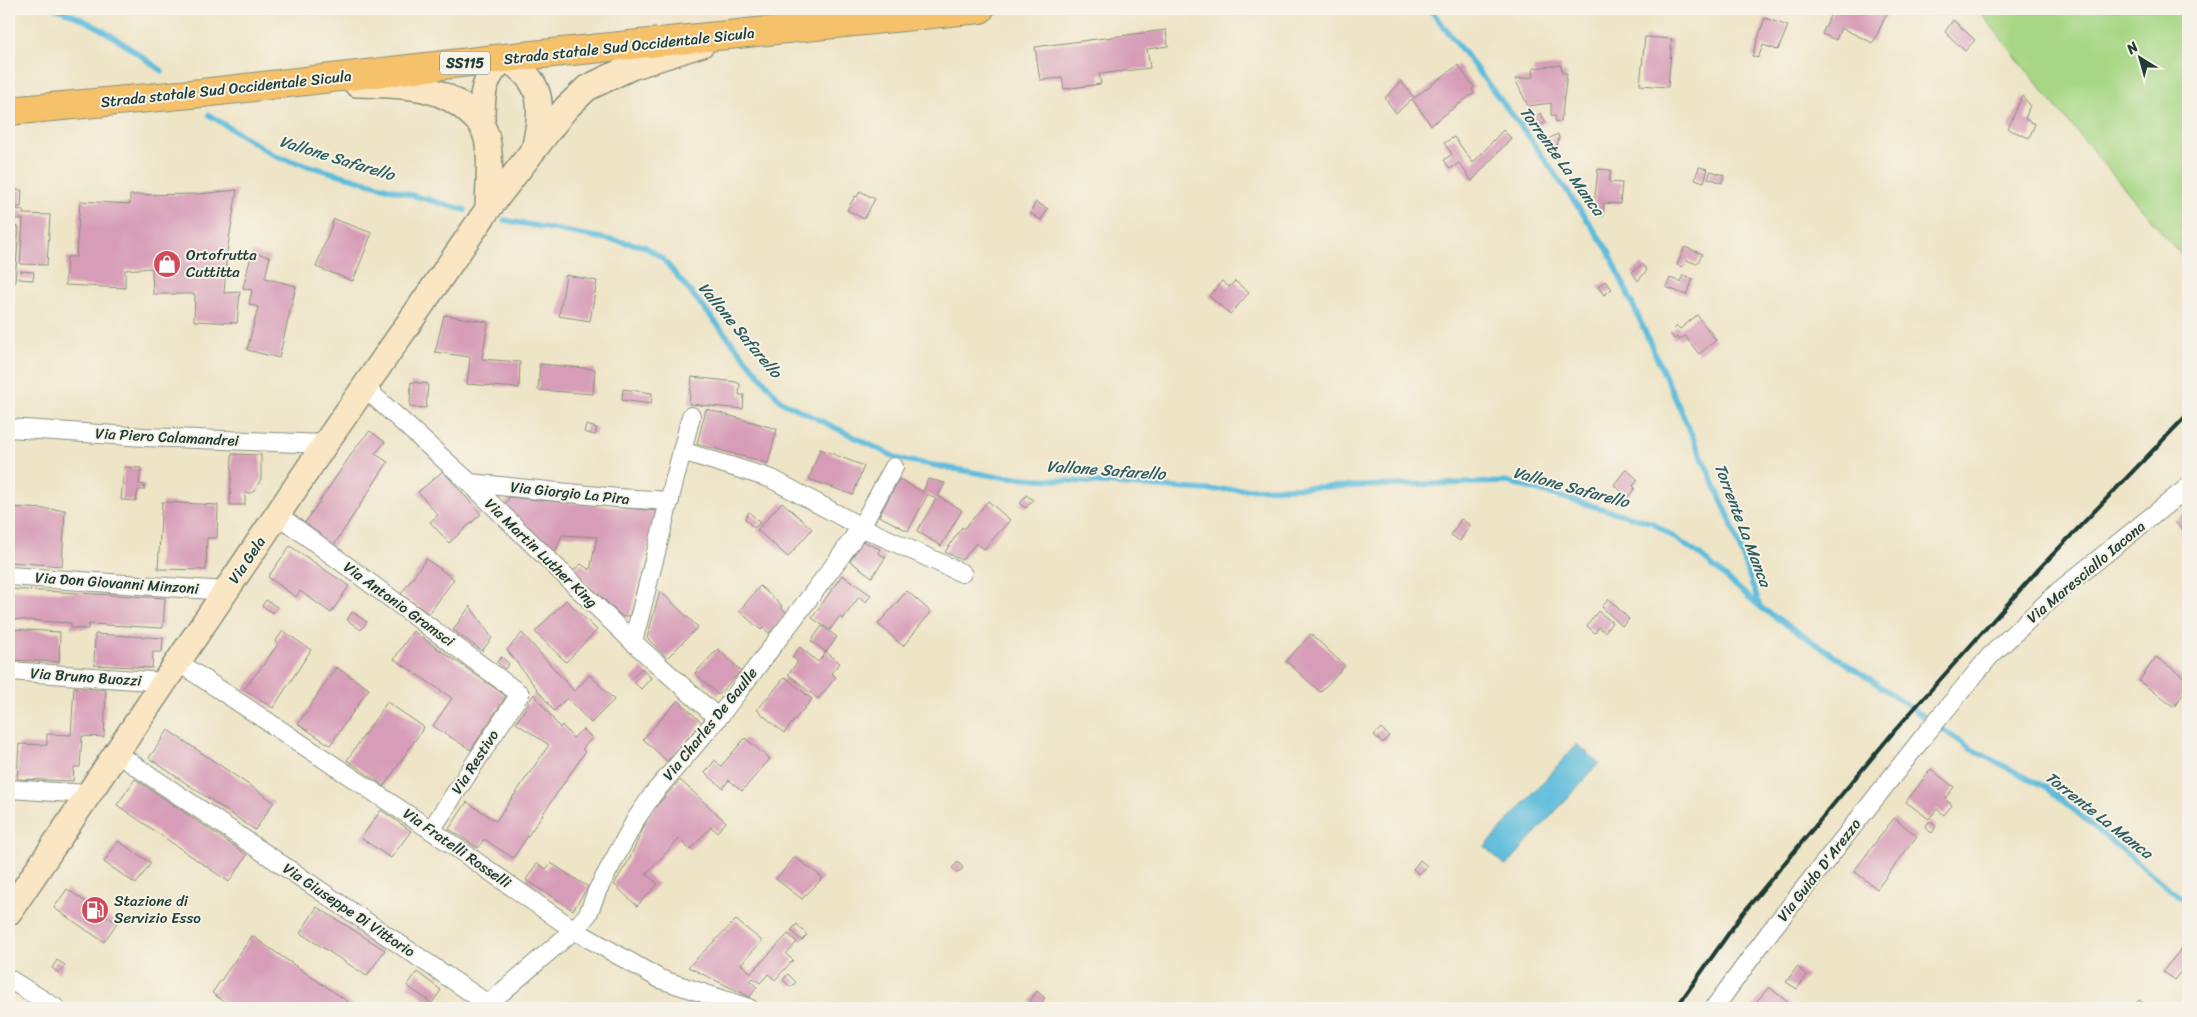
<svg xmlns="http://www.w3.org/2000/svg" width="2197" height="1017" viewBox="0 0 2197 1017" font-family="Sriracha,sans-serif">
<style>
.green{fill:#a7d785;stroke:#638a5c}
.water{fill:#5dbcdc;stroke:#3e7c88}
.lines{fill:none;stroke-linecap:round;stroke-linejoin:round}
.stream{stroke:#5dbcdc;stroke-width:5.5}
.building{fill:#d79db8}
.street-casing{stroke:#86907d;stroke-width:20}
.secondary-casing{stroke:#86907d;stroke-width:28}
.primary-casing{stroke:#86907d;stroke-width:30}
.street{stroke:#fff;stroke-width:18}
.secondary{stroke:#fbe6c4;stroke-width:25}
.primary{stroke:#f5c16b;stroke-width:28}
.rail{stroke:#1f3d34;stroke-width:4}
.labels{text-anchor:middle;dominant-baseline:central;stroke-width:4;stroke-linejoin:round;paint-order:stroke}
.shield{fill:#f7f3e8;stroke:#60746a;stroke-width:1}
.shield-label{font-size:14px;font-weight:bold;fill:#1f3d34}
.street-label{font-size:15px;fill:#1f3d34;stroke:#f7f3e8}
.poi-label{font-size:15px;fill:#1f3d34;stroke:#f7f3e8;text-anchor:start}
.water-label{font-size:16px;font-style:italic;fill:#2e5d5e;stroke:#f7f3e8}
</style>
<rect width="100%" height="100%" fill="#f7f3e8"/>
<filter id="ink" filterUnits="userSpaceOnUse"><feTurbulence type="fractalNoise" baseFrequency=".02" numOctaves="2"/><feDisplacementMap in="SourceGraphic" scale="10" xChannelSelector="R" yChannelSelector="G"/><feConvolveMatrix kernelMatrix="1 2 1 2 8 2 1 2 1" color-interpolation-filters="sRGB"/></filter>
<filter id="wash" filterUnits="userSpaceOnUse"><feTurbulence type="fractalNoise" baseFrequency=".0096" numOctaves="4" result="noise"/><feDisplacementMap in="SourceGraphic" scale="20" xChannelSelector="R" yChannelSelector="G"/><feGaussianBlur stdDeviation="1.12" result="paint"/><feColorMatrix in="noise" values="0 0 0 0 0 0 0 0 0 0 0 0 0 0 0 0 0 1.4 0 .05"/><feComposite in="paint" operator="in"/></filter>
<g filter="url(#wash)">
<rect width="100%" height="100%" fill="#eee4c6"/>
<path class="green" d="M1978 9H2188V263L2050 100Z"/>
<path class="water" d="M1577 744 1599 763 1506 866 1485 847Z"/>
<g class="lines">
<g class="stream">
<path d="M57 9C97 22 128 47 162 71"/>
<path d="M1430 9 1527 134 1608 250 1729 517 1760 607 1871 680 1971 749 2047 788 2188 904"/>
<path d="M209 115 277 157 465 210"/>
<path d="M504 220 644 246 663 259 781 401 899 459 994 476 1206 490 1508 482 1653 523 1700 555 1760 607"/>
</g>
</g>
<g id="blocks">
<g class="building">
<path d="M1833 9H1889L1873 43 1841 28 1836 40 1822 34Z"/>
<path d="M1765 18 1788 26 1778 50 1763 45 1758 58 1752 56Z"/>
<path d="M1953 20 1975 40 1965 51 1945 32Z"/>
<path d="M1166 30 1168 46 1147 49 1150 68 1099 74 1101 84 1064 89 1062 78 1040 80 1035 47Z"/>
<path d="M1645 37 1672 39 1668 87 1640 85Z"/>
<path d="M1458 65 1474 87 1472 89 1474 93 1431 125 1412 99 1396 113 1385 98 1401 81 1414 98Z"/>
<path d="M1561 65 1562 73H1567L1561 122 1555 121V116L1551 115V103L1528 106 1515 79 1534 77 1533 68Z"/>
<path d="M2022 96 2030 105 2025 119 2035 124 2029 138 2008 129Z"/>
<path d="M1540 113 1546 122 1538 127 1532 119Z"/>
<path d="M1503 130 1511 138 1472 181 1459 163 1450 169 1444 160 1452 154 1444 143 1454 137 1473 163Z"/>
<path d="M1558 134 1559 138 1556 150 1548 139Z"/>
<path d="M1699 167 1708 169 1704 182 1695 179Z"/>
<path d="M1598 169 1611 170 1609 182 1622 183 1620 204 1604 203 1603 216 1599 215 1594 207Z"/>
<path d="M1711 171 1724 175 1722 183 1708 178Z"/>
<path d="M9 190H22L21 207H9Z"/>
<path d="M237 190 227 252 224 293 240 292 237 323 194 321 195 294H153L152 268 125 270V288L65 285 67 257H76L80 201 130 204V195L199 194Z"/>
<path d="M860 191 875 199 864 219 847 210 855 196 857 197Z"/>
<path d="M1036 202 1048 209 1041 220 1030 213Z"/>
<path d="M14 209 23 210V214L50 215 47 265 20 264 23 219H13Z"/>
<path d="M334 219 372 233 353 281 316 267Z"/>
<path d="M9 226 19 227 15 283H9Z"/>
<path d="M1685 247 1702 254 1697 264 1686 260 1683 267 1677 265Z"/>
<path d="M252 252 270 257 265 278 296 286 279 358 247 350 258 307 249 304 252 290 243 288Z"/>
<path d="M1642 264 1647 270 1638 281 1632 272Z"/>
<path d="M20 271 34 272 33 280 19 279Z"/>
<path d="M566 275 597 281 590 321 559 316Z"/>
<path d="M1683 275 1693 279 1686 295 1666 287 1670 278 1680 282Z"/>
<path d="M1222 281 1229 287 1235 281 1249 293 1230 314 1209 296Z"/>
<path d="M1605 281 1612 289 1604 295 1598 287Z"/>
<path d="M444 315 488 322 482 359 520 362 519 388 467 384 470 357 435 352Z"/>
<path d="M1697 315 1716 340 1699 354 1685 336 1679 340 1677 337 1674 339 1670 333 1677 326 1680 329Z"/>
<path d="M540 364 595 369 593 394 538 390Z"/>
<path d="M692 377 736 382 740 384 739 395H744L743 409 689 404Z"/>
<path d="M411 382 428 384 426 408 410 407Z"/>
<path d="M623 389 652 393 651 404 622 400Z"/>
<path d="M706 409 777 429 768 463 697 444Z"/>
<path d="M586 425 597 428 595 435 584 432Z"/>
<path d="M370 431 385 442 375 454 388 462 332 548 302 527 359 443Z"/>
<path d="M820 449 864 466 853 495 809 479Z"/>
<path d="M232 454 261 455V479L255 490 251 493H245V505H230Z"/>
<path d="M124 467 141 468 139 484 145 485 144 490H138L136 501 121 500Z"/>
<path d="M1626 469 1638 480 1633 486 1635 488 1628 497 1614 485Z"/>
<path d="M443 471 481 514 449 543 430 522 438 515 418 492Z"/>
<path d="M899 479 923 492 928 479 945 483 938 496 962 510 941 546 917 531 936 499 928 494 908 531 879 516Z"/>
<path d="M1026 495 1033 500 1026 508 1020 504Z"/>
<path d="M509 497 658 511 630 615 623 617 573 571 581 564 590 570 597 537 562 535 554 555 505 505Z"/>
<path d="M988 501 1010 520 984 549 976 543 962 560 945 552 962 527 964 529Z"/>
<path d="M162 502 218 505 217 538H207L206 570 158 569Z"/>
<path d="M782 502 812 529 788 557 757 530Z"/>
<path d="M9 507 65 510 62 566 9 562Z"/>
<path d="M2188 510V536L2175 522Z"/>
<path d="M749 512 760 523 754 528 745 519Z"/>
<path d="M1461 519 1470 525 1460 541 1451 535Z"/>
<path d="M862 541 880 549 878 553 886 557 872 577 850 561Z"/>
<path d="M290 546 349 586 331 613 300 591 296 597 268 577Z"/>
<path d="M426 559 454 579 429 614 401 594Z"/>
<path d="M842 575 871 595 866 602 859 597 843 619 839 617 830 630 812 618Z"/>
<path d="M760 586 782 606 781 608 787 613 769 633 763 628 761 630 739 611Z"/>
<path d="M9 589 165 598 163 628 89 624 88 629 71 628V623L9 619Z"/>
<path d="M660 591 698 627 667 658 647 638Z"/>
<path d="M907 591 931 612 903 646 878 624Z"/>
<path d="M1609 599 1629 619 1622 626 1602 607Z"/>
<path d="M266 600 277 607 273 613 262 606Z"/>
<path d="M566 600 597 630 566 662 535 632Z"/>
<path d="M470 606 492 638 482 651 453 630Z"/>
<path d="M1598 611 1612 622 1605 632 1599 627 1595 633 1587 626Z"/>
<path d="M352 612 367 622 361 630 347 620Z"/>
<path d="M822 626 837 637 826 652 811 641Z"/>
<path d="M9 629 60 632 59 662 9 660Z"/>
<path d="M283 631 311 650 273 708 244 689 264 664 278 644 275 642Z"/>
<path d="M413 631 506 696 471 750 433 726 452 698 394 659Z"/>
<path d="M522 633 574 691 590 675 614 700 591 723 567 698 554 711 507 650Z"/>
<path d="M95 634 163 638 162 652H153L152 668 94 665Z"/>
<path d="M1311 634 1345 666 1320 692 1286 661Z"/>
<path d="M800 647 818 662 826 652 840 663 831 673 836 677 818 699 788 674 798 662 792 657Z"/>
<path d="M718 649 741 671 718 695 695 673Z"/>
<path d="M502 657 509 664 505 669 497 662Z"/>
<path d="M2156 657 2188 680V687L2174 707 2139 681Z"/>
<path d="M336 667 369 689 330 745 298 724Z"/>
<path d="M642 668 651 678 641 689 631 679Z"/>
<path d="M785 677 812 699 784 733 757 710Z"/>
<path d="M74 687 106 690 104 737 82 736 80 767H74L73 781 17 779 19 744 47 745V734L71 735Z"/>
<path d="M534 694 560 728 562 725 573 738 583 729 592 738 582 749 585 752 513 858 484 839 478 848 449 829 467 802 496 821 549 745 516 723Z"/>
<path d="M678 700 702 723 667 761 643 739Z"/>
<path d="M387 702 424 727 384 786 347 760Z"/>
<path d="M1381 728 1389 736 1383 743 1374 735Z"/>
<path d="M168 730 274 802 255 830 149 758Z"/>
<path d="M745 738 770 759 742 791 729 780 723 788 705 773 715 760 721 766Z"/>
<path d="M1931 769 1954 787 1945 799 1952 805 1944 815 1937 809 1929 819 1906 802Z"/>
<path d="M135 779 247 855 229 882 117 805Z"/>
<path d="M680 780 726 822 717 832 711 827 690 850 679 839 646 874 658 884 637 906 614 884 629 860 650 813Z"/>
<path d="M381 810 411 831 391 858 361 838Z"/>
<path d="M1894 818 1917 836 1877 889 1854 871Z"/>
<path d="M1929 821 1936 826 1932 833 1925 828Z"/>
<path d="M118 841 151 863 136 884 104 862Z"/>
<path d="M795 857 823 878 802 899 776 879Z"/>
<path d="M1420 860 1427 866 1419 874 1413 869Z"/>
<path d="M958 862 963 868 957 873 952 868Z"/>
<path d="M537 863 546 869 551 863 588 887 573 910 526 880Z"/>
<path d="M67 889 117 923 104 942 54 908Z"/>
<path d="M317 907 385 950 367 976 300 933Z"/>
<path d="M736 920 762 941 741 964 751 973 788 934 797 942 786 954 793 960 775 980 768 974 760 983 753 978 750 981 757 987 750 997 688 967Z"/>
<path d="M797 924 807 935 801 941 791 930Z"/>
<path d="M252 936 357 1008H233L212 993Z"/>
<path d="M2188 941V977L2181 971 2174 980 2163 971Z"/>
<path d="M57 960 65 965 59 973 52 968Z"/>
<path d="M1797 967 1807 975 1797 989 1786 982Z"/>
<path d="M417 972 441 990 432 1003 407 986Z"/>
<path d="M788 974 796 982 791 987 783 980Z"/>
<path d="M1769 987 1791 1005 1789 1008H1751Z"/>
<path d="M1037 991 1045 998 1038 1007 1030 1001Z"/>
<path d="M2139 1000 2149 1007V1008H2132Z"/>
</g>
</g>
</g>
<g filter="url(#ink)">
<use href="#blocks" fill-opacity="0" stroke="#86907d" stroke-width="1"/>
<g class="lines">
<g class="street-casing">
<g id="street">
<path d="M365 388 470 483 633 642 718 718"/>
<path d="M9 428 145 437 325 444"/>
<path d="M682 451 772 479 861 527 962 573"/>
<path d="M470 483 618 498 670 501"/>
<path d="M278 515 520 694 431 830"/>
<path d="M9 576 226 591"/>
<path d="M633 642 691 416"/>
<path d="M178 662 431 830 574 930 660 979 749 1008"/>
<path d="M9 671 164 682"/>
<path d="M115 752 488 1004 574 930 588 914 597 891 636 819 653 794 718 718 838 560 861 527 894 467"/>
<path d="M9 789 87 794"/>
<path d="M9 979 56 1008"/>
<path d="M1714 1008 1769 933 1924 736 1990 656 2059 591 2188 487"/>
</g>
</g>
<g class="secondary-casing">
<g id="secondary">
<path d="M357 84C399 85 440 83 472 115 475 118 480 122 482 126 494 146 488 186 488 209"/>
<path d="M482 126C482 94 481 81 504 58 543 79 544 105 535 145"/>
<path d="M9 912 325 444 488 209 566 108 587 88 631 67 702 44"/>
</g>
</g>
<g class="primary-casing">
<path id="primary" d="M9 111 202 93 504 58 980 9"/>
</g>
<use href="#street" class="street"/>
<use href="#secondary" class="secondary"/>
<use href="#primary" class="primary"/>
<path class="rail" d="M1676 1008 1743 913 1896 729 2037 571 2188 414"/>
</g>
</g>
<defs>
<g id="shop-disc" transform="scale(1.4375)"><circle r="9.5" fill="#d1495b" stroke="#f7f3e8"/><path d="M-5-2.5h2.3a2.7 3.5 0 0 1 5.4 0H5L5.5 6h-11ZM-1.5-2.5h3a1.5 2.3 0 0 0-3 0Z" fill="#fff"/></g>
<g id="fuel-disc" transform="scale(1.4375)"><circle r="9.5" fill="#d1495b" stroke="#f7f3e8"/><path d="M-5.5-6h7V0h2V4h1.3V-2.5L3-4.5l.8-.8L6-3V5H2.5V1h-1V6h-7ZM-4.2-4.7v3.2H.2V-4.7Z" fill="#fff"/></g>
</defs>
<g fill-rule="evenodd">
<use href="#shop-disc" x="167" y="264"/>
<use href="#fuel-disc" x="95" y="910"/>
</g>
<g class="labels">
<rect class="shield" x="440" y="51.5" width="50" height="23" rx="4"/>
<g class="shield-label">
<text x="465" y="63">SS115</text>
</g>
<g class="street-label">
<text transform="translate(629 46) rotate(-6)">Strada statale Sud Occidentale Sicula</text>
<text transform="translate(226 89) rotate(-6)">Strada statale Sud Occidentale Sicula</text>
<text transform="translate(167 437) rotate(3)">Via Piero Calamandrei</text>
<text transform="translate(570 493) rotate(6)">Via Giorgio La Pira</text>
<text transform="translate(541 553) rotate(44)">Via Martin Luther King</text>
<text transform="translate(247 560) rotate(-56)">Via Gela</text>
<text transform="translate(2086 572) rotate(-40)">Via Maresciallo Iacona</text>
<text transform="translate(117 583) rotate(4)">Via Don Giovanni Minzoni</text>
<text transform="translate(399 604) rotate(36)">Via Antonio Gramsci</text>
<text transform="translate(86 677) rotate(4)">Via Bruno Buozzi</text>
<text transform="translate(710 724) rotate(-51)">Via Charles De Gaulle</text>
<text transform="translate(475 762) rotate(-57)">Via Restivo</text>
<text transform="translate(457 848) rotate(35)">Via Fratelli Rosselli</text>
<text transform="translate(1819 870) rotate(-52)">Via Guido D'Arezzo</text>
<text transform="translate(349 910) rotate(34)">Via Giuseppe Di Vittorio</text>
</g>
<g class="poi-label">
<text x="186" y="255">Ortofrutta<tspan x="186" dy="17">Cuttitta</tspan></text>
<text x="114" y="901">Stazione di<tspan x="114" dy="17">Servizio Esso</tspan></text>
</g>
<g class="water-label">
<text transform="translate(337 158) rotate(17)">Vallone Safarello</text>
<text transform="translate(1562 161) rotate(54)">Torrente La Manca</text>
<text transform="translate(740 330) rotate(50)">Vallone Safarello</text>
<text transform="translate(1106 470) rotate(4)">Vallone Safarello</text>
<text transform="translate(1571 487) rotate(15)">Vallone Safarello</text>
<text transform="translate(1743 525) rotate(69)">Torrente La Manca</text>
<text transform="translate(2099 815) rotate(38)">Torrente La Manca</text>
</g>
</g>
<rect width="2197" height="1017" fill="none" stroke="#f7f3e8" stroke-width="30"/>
<g transform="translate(2140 58) rotate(323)" stroke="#f7f3e8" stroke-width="4" paint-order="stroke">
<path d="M0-4L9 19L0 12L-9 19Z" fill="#1f3d34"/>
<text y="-8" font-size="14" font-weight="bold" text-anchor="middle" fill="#1f3d34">N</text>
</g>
</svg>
